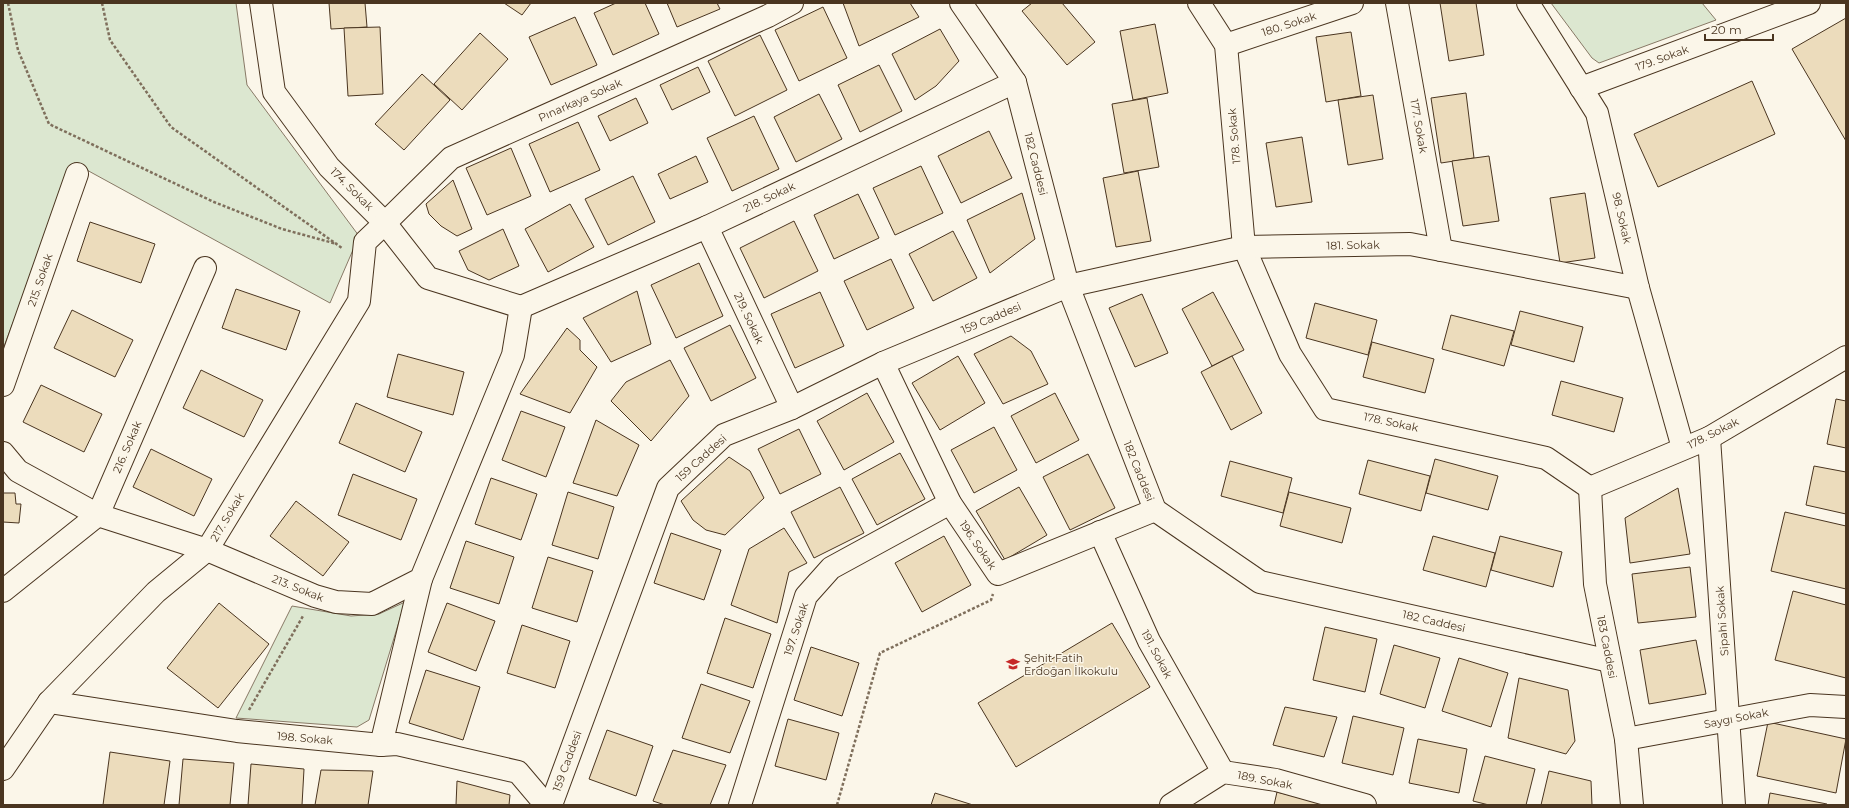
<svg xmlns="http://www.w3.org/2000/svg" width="1849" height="808" viewBox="0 0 1849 808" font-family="Montserrat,sans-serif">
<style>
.green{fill:#dce7d0;stroke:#887966}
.building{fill:#ecdcbc;stroke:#4a3520}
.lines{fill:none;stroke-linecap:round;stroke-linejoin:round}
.minor-casing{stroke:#4a3520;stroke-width:24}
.path{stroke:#7f6f5c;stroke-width:2.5;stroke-dasharray:3 2;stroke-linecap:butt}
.minor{stroke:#fbf6e9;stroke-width:22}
.labels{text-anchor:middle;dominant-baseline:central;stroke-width:3;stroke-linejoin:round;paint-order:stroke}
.street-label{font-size:11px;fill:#4a3520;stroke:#fbf6e9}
.poi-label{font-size:11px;fill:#4a3520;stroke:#fbf6e9;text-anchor:start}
</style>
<rect width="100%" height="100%" fill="#fbf6e9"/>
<g class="green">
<path d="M3 3H236L247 85 359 236 330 303 74 163 3 349Z"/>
<path d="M1551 3H1702L1716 20 1599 63 1592 58Z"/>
<path d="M405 602 369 720 357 727 236 718 292 606 351 616 379 614Z"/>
</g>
<g class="building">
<path d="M329 3H365L367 27 331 29Z"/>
<path d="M504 3H531L522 15Z"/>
<path d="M616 3H645L659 34 613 55 594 13Z"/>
<path d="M667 3H717L720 9 677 27Z"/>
<path d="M843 3H910L919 17 859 46Z"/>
<path d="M1032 3H1062L1095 42 1067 65 1022 11Z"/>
<path d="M1440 3H1476L1484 55 1449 61Z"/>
<path d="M823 7 847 58 799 81 775 30Z"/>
<path d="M575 17 597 65 551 85 529 37Z"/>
<path d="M1846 18V141L1792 49Z"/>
<path d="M1155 24 1168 93 1133 100 1120 31Z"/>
<path d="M380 27 383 94 348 96 344 28Z"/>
<path d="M940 29 959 61 936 86 915 100 892 54Z"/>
<path d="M1351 32 1361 96 1326 102 1316 37Z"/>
<path d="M480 33 508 59 462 110 434 84Z"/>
<path d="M760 35 787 90 735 116 708 61Z"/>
<path d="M879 65 902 111 860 132 838 85Z"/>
<path d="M698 67 710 92 672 110 660 85Z"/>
<path d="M422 74 450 100 404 150 375 124Z"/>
<path d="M1752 81 1775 134 1658 187 1634 134Z"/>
<path d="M1466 93 1474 158 1441 163 1431 98Z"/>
<path d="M819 94 842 139 796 162 774 117Z"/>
<path d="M1373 95 1383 159 1348 165 1338 100Z"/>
<path d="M636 98 648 123 610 141 598 116Z"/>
<path d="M1147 98 1159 167 1124 173 1112 104Z"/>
<path d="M754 116 779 169 732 191 707 138Z"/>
<path d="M578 122 600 170 550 192 529 144Z"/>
<path d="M989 131 1012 178 961 203 938 156Z"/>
<path d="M1302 137 1312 202 1276 207 1266 143Z"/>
<path d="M511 148 531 196 487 215 466 168Z"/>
<path d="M696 156 708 182 670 199 658 174Z"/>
<path d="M1489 156 1499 221 1463 226 1452 161Z"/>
<path d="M921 166 943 213 895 235 873 188Z"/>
<path d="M1138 171 1151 241 1116 247 1103 178Z"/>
<path d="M633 176 655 222 608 245 585 199Z"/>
<path d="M453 180 472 229 457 236 441 226 429 214 426 204Z"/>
<path d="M1022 193 1035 239 990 273 967 220Z"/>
<path d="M1585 193 1595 258 1560 263 1550 198Z"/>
<path d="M858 194 879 238 834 259 814 215Z"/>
<path d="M570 204 594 247 548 272 525 229Z"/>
<path d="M794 221 818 271 764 298 740 248Z"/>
<path d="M90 222 155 244 141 283 77 261Z"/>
<path d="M503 229 519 266 489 280 468 270 459 251Z"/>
<path d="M953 231 977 278 933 301 909 254Z"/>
<path d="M891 259 914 308 867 330 844 281Z"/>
<path d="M699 263 723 316 676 338 651 285Z"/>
<path d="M236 289 300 311 286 350 222 328Z"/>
<path d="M637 291 651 344 611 362 583 318Z"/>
<path d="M820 292 844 346 795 368 771 314Z"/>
<path d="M1213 292 1244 350 1212 366 1182 309Z"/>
<path d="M1142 294 1168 353 1135 367 1109 308Z"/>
<path d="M1315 303 1377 320 1368 355 1306 338Z"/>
<path d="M72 310 133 340 115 377 54 348Z"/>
<path d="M1520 311 1583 327 1574 362 1511 345Z"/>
<path d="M1451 315 1514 331 1504 366 1442 349Z"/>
<path d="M730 325 756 378 711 401 684 348Z"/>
<path d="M567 328 580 340V350L597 367 570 413 520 394Z"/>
<path d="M1011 336 1031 351 1048 384 1003 404 974 354Z"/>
<path d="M1372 342 1434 359 1425 393 1363 377Z"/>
<path d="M398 354 464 372 453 415 387 397Z"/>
<path d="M958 356 985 403 940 430 912 383Z"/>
<path d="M1232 356 1262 413 1231 430 1201 372Z"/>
<path d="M670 360 689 396 651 441 611 401 626 382Z"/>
<path d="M201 370 263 400 244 437 183 408Z"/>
<path d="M1561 381 1623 398 1614 432 1552 415Z"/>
<path d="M41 385 102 414 84 452 23 422Z"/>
<path d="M867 393 894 442 844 470 817 421Z"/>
<path d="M1055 393 1079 440 1036 463 1011 416Z"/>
<path d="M1836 399 1846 401V448L1827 444Z"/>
<path d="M356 403 422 432 405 472 339 443Z"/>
<path d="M521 411 565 427 546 477 502 460Z"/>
<path d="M596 420 639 445 617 496 573 483Z"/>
<path d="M994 427 1017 470 974 493 951 450Z"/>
<path d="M799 429 821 474 780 494 758 449Z"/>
<path d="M151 449 212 479 194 516 133 487Z"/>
<path d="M900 453 925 499 877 525 852 479Z"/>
<path d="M1088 454 1115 508 1070 530 1043 477Z"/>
<path d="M729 457 750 471 764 498 725 535 706 530 693 520 681 501Z"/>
<path d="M1435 459 1498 476 1488 510 1426 493Z"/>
<path d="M1368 460 1430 476 1421 511 1359 494Z"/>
<path d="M1230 461 1292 478 1283 513 1221 496Z"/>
<path d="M1814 466 1846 472V514L1806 505Z"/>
<path d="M353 474 417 499 401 540 338 515Z"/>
<path d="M491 478 537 494 521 540 475 524Z"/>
<path d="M840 487 864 533 814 558 791 512Z"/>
<path d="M1019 487 1047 535 1005 560 976 511Z"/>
<path d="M1678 488 1690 554 1630 563 1625 518Z"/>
<path d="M568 492 614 507 598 559 552 545Z"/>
<path d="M1289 492 1351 508 1342 543 1280 526Z"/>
<path d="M3 493H15L16 504H21L19 523 3 522Z"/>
<path d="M296 501 349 542 323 576 270 536Z"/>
<path d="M1785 512 1846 526V589L1771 571Z"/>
<path d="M784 528 807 563 789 572 777 623 731 605 749 549Z"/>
<path d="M671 533 721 550 704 600 654 583Z"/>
<path d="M944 536 971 585 922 612 895 563Z"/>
<path d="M1433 536 1495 553 1486 587 1423 570Z"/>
<path d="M1500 536 1562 552 1553 587 1491 570Z"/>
<path d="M466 541 514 557 499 604 450 588Z"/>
<path d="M548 557 593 571 577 622 532 608Z"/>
<path d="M1690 567 1696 617 1638 623 1632 574Z"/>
<path d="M1793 591 1846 605V678L1775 660Z"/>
<path d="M219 603 269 644 218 708 167 668Z"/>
<path d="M447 603 495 621 476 671 428 652Z"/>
<path d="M725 618 771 634 753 688 707 673Z"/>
<path d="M1112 623 1150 687 1016 767 978 703Z"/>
<path d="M522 625 570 641 555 688 507 673Z"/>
<path d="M1325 627 1377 639 1365 692 1313 680Z"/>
<path d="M1696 640 1706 694 1649 704 1640 650Z"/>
<path d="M1394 645 1440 658 1425 708 1380 694Z"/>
<path d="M811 647 859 663 842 716 794 700Z"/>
<path d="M1459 658 1508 673 1491 727 1442 711Z"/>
<path d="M426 670 480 687 463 740 409 723Z"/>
<path d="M1519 678 1568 690 1575 741 1566 754 1508 738Z"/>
<path d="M701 684 750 701 730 753 682 738Z"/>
<path d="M1285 707 1337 717 1324 757 1273 745Z"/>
<path d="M1353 716 1404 728 1393 775 1342 763Z"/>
<path d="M788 719 839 733 826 780 775 766Z"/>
<path d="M1768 722 1846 739 1836 793 1757 776Z"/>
<path d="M607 730 653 746 636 796 589 779Z"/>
<path d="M1418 739 1467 749 1459 793 1409 783Z"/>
<path d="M673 750 726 765 710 805H665L653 801Z"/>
<path d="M110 752 170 761 164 805H103Z"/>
<path d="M1485 756 1535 769 1526 805H1489L1473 801Z"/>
<path d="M183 759 234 763 230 805H179Z"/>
<path d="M251 764 304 769 302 805H248Z"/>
<path d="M321 770 373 771 368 805H315Z"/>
<path d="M1549 771 1591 781 1592 805H1541Z"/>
<path d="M457 781 510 795 509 805H456Z"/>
<path d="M1277 792 1330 805H1274Z"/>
<path d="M935 793 973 805H931Z"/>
<path d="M1770 793 1827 804 1826 805H1768Z"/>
</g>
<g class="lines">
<g class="minor-casing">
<g id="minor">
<path d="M261 3 274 92 329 167 385 223 428 278 521 307"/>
<path d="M961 3 1015 82 1068 286 1155 510 1260 582 1610 661"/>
<path d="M1199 3 1226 45 1244 247 1290 354 1325 409 1546 458 1590 488"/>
<path d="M1397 3 1441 250"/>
<path d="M1528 3 1597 113 1638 288 1683 448"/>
<path d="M1226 45 1352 3"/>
<path d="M1581 88 1809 3"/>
<path d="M707 227 792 408"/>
<path d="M521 307 707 227 1015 82"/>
<path d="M883 363 950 503 998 574 1155 510"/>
<path d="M3 385 77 174"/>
<path d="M1709 438 1734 805"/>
<path d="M3 453 18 471 98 515 207 550 315 596 336 602 372 604 421 579 513 355 521 307"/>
<path d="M1590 488 1595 584 1626 739 1632 805"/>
<path d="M1590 488 1709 438 1846 357"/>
<path d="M1100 532 1149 641 1223 772"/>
<path d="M3 591 98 515 205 268"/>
<path d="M49 702 237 731 381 745 397 744 518 772 546 805"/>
<path d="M1626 739 1810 705 1846 707"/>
<path d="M381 745 421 579"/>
<path d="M3 769 49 702 156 592 207 550 359 301 365 242 385 223 451 158 768 16 792 3"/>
<path d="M551 805 668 488 724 435 792 408 883 363 1068 286 1244 247 1410 244 1638 288"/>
<path d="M740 805 806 596 831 568 950 503"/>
<path d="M1171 805 1223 772 1276 780 1365 805"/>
</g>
</g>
<g class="path">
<path d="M8 3 18 50 49 124 214 202 282 229 337 244"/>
<path d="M102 3 110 40 171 127 342 248"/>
<path d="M249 710 303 616"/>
<path d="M837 805 880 653 991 600 993 594"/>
</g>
<use href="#minor" class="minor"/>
</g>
<defs>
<g id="school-bare" transform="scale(1.08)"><path d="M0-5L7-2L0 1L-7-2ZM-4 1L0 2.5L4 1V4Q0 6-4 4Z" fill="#c62828" stroke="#fbf6e9" stroke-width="2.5" paint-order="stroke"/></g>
</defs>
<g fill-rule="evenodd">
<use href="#school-bare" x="1013" y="664"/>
</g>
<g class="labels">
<g class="street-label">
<text transform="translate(1289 24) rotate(-18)">180. Sokak</text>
<text transform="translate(1662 58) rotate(-20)">179. Sokak</text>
<text transform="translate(580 100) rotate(-24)">Pınarkaya Sokak</text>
<text transform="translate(1419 126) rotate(80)">177. Sokak</text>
<text transform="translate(1234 136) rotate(-95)">178. Sokak</text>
<text transform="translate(1036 164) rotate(76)">182 Caddesi</text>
<text transform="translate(352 189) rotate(45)">174. Sokak</text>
<text transform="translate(769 197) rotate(-25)">218. Sokak</text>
<text transform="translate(1622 218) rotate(77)">98. Sokak</text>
<text transform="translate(1353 245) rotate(-1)">181. Sokak</text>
<text transform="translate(40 280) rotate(-71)">215. Sokak</text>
<text transform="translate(749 318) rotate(65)">219. Sokak</text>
<text transform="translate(991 318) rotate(-23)">159 Caddesi</text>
<text transform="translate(1391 422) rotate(12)">178. Sokak</text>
<text transform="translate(1713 433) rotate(-27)">178. Sokak</text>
<text transform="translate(127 447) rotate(-67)">216. Sokak</text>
<text transform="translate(701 458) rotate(-42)">159 Caddesi</text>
<text transform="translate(1139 471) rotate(68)">182 Caddesi</text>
<text transform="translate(227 517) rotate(-59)">217. Sokak</text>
<text transform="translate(978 545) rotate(56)">196. Sokak</text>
<text transform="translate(298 588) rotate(22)">213. Sokak</text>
<text transform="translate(1434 621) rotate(13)">182 Caddesi</text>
<text transform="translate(1722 621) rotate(-94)">Sipahi Sokak</text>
<text transform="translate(796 629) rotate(-72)">197. Sokak</text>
<text transform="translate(1607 647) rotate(79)">183 Caddesi</text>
<text transform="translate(1157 654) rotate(62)">191. Sokak</text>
<text transform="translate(1736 718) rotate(-11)">Saygı Sokak</text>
<text transform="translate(305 738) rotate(5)">198. Sokak</text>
<text transform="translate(567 761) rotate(-70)">159 Caddesi</text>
<text transform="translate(1265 780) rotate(11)">189. Sokak</text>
</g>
<g class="poi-label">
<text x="1024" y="658">Şehit Fatih<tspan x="1024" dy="13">Erdoğan İlkokulu</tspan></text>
</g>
</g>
<rect width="1849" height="808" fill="none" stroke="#4a3520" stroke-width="8"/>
<path d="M1705 34v6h68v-6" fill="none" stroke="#4a3520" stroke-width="2"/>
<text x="1711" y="34" font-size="12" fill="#4a3520" stroke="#fbf6e9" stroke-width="3" paint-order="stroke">20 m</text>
</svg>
